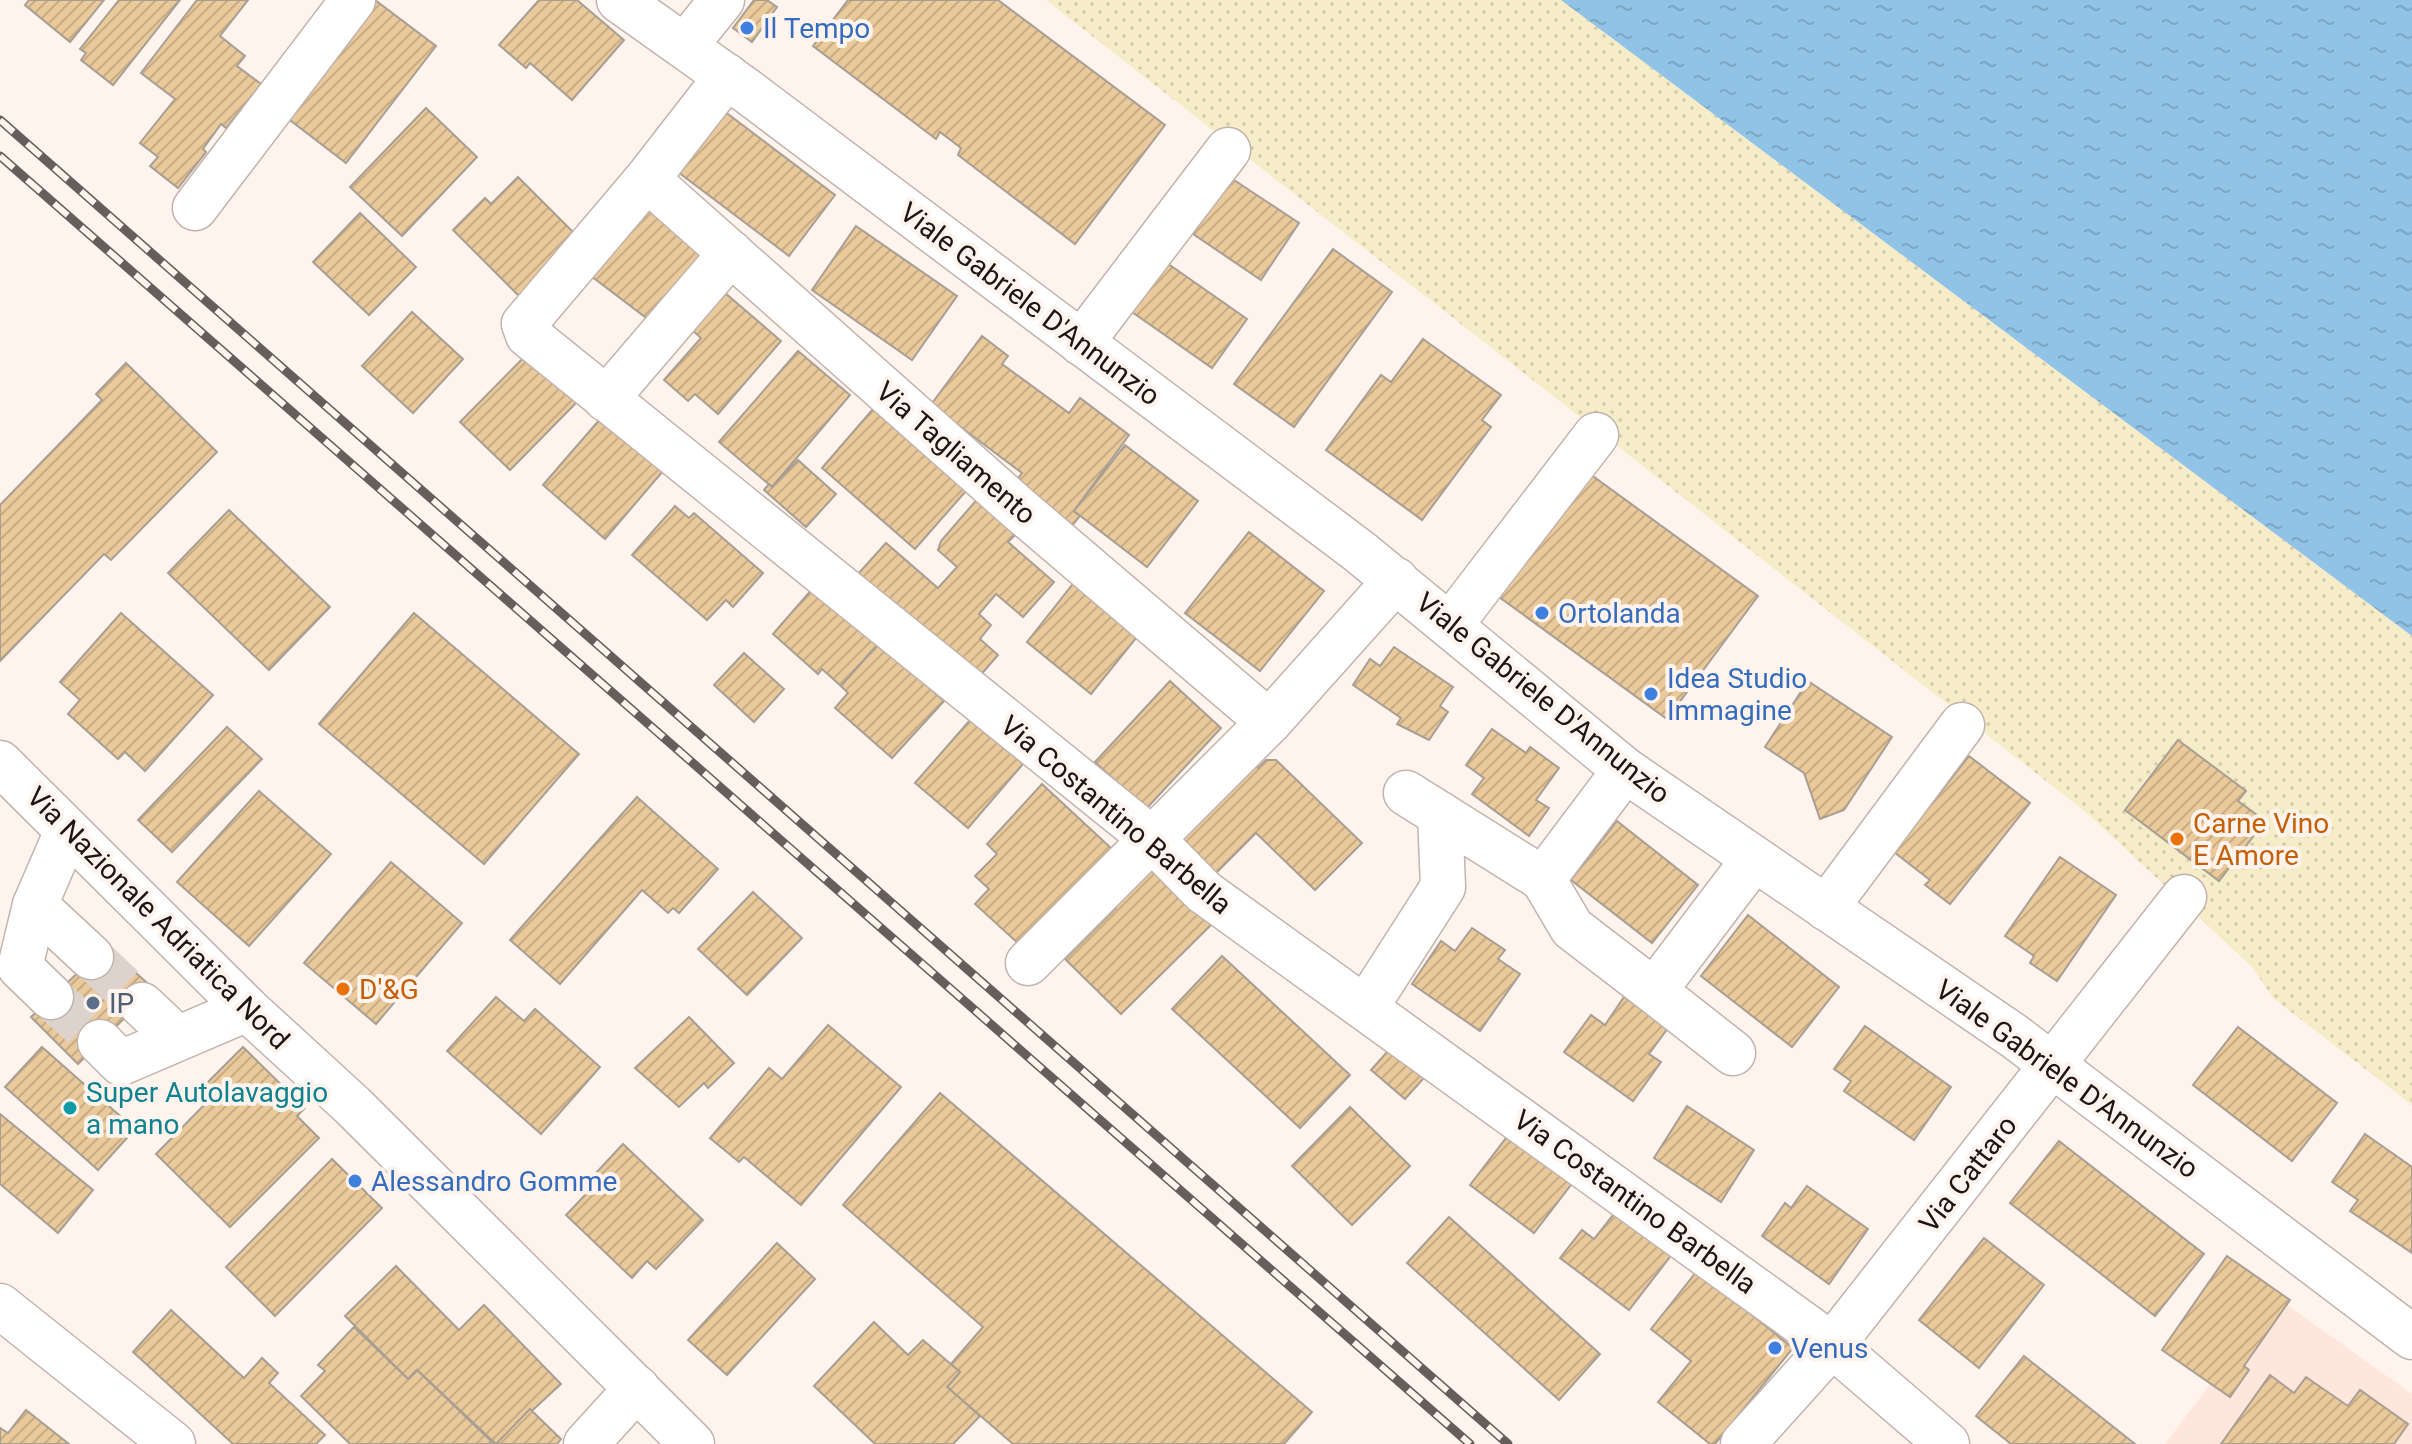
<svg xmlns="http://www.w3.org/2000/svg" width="2412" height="1444" viewBox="0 0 2412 1444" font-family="Roboto,sans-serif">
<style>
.education{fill:#fee6dc}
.sand{fill:url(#sand-dots)}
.water{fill:url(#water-ripples)}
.building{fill:url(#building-hatch);stroke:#a79f94;stroke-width:2}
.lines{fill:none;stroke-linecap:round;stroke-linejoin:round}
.minor-tunnel{stroke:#ddd2cc;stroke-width:44;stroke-dasharray:44 22;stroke-linecap:butt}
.minor-casing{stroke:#c2b4ad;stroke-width:47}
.major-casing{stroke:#c2b4ad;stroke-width:47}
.minor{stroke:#fff;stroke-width:44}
.major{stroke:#fff;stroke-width:44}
.rail-casing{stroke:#655e5b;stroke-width:9}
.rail{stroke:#fff3ed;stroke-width:6;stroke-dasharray:18;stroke-linecap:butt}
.shop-dot{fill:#3f7fe0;stroke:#fff3ed;stroke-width:3}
.food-dot{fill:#e8710a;stroke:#fff3ed;stroke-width:3}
.service-dot{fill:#5c6f8a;stroke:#fff3ed;stroke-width:3}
.culture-dot{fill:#0f9aa8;stroke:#fff3ed;stroke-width:3}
.labels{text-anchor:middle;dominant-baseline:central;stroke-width:8;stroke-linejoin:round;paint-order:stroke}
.shop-label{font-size:28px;fill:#366cbe;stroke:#fff3ed;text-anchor:start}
.street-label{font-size:28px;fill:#1b1614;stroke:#fff3ed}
.food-label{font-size:28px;fill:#c56008;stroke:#fff3ed;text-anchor:start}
.service-label{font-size:28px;fill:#4e5e75;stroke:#fff3ed;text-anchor:start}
.culture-label{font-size:28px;fill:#0d838f;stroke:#fff3ed;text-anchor:start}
</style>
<defs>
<pattern id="sand-dots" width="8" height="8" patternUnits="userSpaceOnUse" patternTransform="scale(2)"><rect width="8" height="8" fill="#f6ecc7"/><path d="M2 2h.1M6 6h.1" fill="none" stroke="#d2caaa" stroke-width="1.8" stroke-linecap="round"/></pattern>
<pattern id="water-ripples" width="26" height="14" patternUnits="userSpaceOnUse" patternTransform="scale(2)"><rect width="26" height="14" fill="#90c3e5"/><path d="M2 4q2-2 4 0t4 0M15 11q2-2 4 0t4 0" fill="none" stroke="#7ca7c4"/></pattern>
<pattern id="building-hatch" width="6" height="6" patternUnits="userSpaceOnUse" patternTransform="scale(2)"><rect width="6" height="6" fill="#eac99a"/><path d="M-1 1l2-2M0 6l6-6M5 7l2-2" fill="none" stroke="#c8ac84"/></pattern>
</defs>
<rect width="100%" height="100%" fill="#fff3ed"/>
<path class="education" d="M2276 1297 2412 1394V1444H2165Z"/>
<path class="sand" d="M1046 0H1561L2412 636V1105L2273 998 2252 967 2087 813Z"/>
<path class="water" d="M1561 0H2412V636Z"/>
<g class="building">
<path d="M29 0H104L70 42 25 5Z"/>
<path d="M119 0H180L113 85 81 60 86 53 80 49Z"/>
<path d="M197 0H248L220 36 245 56 237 66 261 84 226 128 221 124 203 149 206 152 178 188 150 166 158 157 140 143 175 99 141 73Z"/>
<path d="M370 0H375L436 46 346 163 282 114Z"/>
<path d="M539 0H577L624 40 572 100 530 63 526 68 499 45Z"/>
<path d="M754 0H767L777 7 752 42 733 28Z"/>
<path d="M848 0H998L1165 125 1075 244 958 155 961 148 940 132 936 139 813 46Z"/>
<path d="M426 108 477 157 402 236 350 187Z"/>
<path d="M720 108 835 195 789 256 674 169Z"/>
<path d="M518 177 580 239 521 298 453 230 485 198 491 204Z"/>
<path d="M1231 178 1299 223 1261 280 1193 234Z"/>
<path d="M646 206 707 253 653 323 591 276Z"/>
<path d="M360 213 416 267 369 315 313 262Z"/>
<path d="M856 226 957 296 912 360 812 290Z"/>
<path d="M1333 249 1392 292 1294 427 1234 384Z"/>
<path d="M1167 263 1247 319 1212 368 1132 312Z"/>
<path d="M724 292 781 341 718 414 695 394 688 401 664 380 701 338 691 329Z"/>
<path d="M412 312 463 359 413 413 362 366Z"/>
<path d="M982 336 1008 356 1002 364 1069 413 1080 398 1129 435 1074 511 1080 516 1067 532 1014 483 1022 473 958 425 954 431 927 410Z"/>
<path d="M1423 339 1501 395 1482 420 1491 427 1422 520 1326 450 1381 375 1391 382Z"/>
<path d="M532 349 581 398 510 470 460 422Z"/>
<path d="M798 351 850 395 772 487 719 442Z"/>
<path d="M126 363 217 452 111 560 104 554 0 661V505L102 400 96 394Z"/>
<path d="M880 401 973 483 915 549 822 468Z"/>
<path d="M601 418 663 471 605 539 543 485Z"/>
<path d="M1125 445 1198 501 1147 567 1074 511Z"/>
<path d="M798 460 836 494 806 527 764 490 769 484 772 487Z"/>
<path d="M1590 474 1758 596 1667 719 1499 597Z"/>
<path d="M980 496 1020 530 1008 542 1054 582 1023 617 996 594 979 614 991 625 980 639 998 655 978 678 858 574 886 543 938 588 957 567 938 550 941 541Z"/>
<path d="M675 506 689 518 694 513 763 573 733 607 726 600 707 620 632 555Z"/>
<path d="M229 510 330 607 269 670 168 573Z"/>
<path d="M1249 532 1324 591 1260 671 1185 613Z"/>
<path d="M1080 575 1145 627 1091 694 1027 642Z"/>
<path d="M814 587 879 643 841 686 822 669 818 674 773 634Z"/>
<path d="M121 613 213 695 145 771 125 752 118 759 68 714 80 700 60 682Z"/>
<path d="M414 613 579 754 484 864 319 724Z"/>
<path d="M879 643 944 701 892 758 835 708 848 693 841 686Z"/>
<path d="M1394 647 1453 687 1440 706 1448 712 1429 740 1397 724 1401 718 1353 685 1370 659 1380 666Z"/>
<path d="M744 653 784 689 754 722 714 685Z"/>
<path d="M1170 681 1221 728 1146 809 1095 762Z"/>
<path d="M1808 681 1892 737 1844 810 1820 819 1804 773 1765 747Z"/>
<path d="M971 719 1023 764 968 828 915 783Z"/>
<path d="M227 727 262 759 172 852 138 820Z"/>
<path d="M1492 729 1526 753 1530 747 1559 768 1536 800 1549 808 1529 836 1472 794 1484 778 1466 765Z"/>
<path d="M2178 740 2246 791 2238 801 2265 821 2219 881 2125 810Z"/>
<path d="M1969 756 2030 803 1950 904 1925 885 1930 880 1894 852Z"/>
<path d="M1250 759 1258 768 1266 760H1276L1362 843 1315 890 1256 833 1216 873 1176 834Z"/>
<path d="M1042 784 1112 849 1021 946 975 904 989 889 975 876 997 854 987 844Z"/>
<path d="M259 791 331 854 249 946 177 882Z"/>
<path d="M637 797 718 869 679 913 673 908 668 913 642 890 560 984 510 940Z"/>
<path d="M1617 821 1698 885 1652 943 1571 880Z"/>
<path d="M2060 857 2116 895 2057 981 2030 963 2034 956 2005 936Z"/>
<path d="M391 862 462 923 376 1024 304 963Z"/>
<path d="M1148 862 1211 925 1121 1014 1065 959 1116 908 1109 901Z"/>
<path d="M753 892 802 938 747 995 698 949Z"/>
<path d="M1748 915 1839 987 1792 1047 1701 976Z"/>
<path d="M1472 928 1505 950 1498 959 1520 974 1480 1031 1412 984 1441 941 1455 951Z"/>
<path d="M106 946 154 989 78 1064 31 1017Z"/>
<path d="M1222 956 1350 1075 1300 1128 1172 1009Z"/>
<path d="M496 997 524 1021 535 1009 600 1067 541 1134 447 1051Z"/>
<path d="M1624 997 1668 1028 1649 1054 1661 1062 1633 1101 1564 1052 1591 1015 1605 1025Z"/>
<path d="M689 1017 734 1063 708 1088 704 1083 679 1107 635 1068Z"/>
<path d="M828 1025 901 1087 801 1205 744 1157 739 1162 710 1138 769 1068 782 1079Z"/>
<path d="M1865 1026 1951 1087 1914 1140 1844 1091 1851 1081 1834 1069Z"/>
<path d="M2238 1027 2337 1103 2292 1161 2193 1085Z"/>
<path d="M1396 1042 1432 1069 1405 1099 1371 1070Z"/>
<path d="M42 1047 135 1129 98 1170 5 1087Z"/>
<path d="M243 1047 305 1108 297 1116 319 1138 230 1227 156 1154 213 1096 203 1087Z"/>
<path d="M940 1093 1312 1412 1284 1444H1013L947 1387 960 1372 951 1364 983 1327 843 1205Z"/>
<path d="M1687 1106 1754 1150 1721 1202 1654 1158Z"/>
<path d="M1350 1107 1410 1166 1352 1225 1292 1166Z"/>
<path d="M0 1114 93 1190 58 1233 0 1184Z"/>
<path d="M1513 1129 1577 1177 1534 1233 1470 1185Z"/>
<path d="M2365 1134 2412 1167V1253L2350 1211 2358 1200 2332 1182Z"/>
<path d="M2059 1141 2204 1254 2155 1316 2010 1203Z"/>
<path d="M623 1144 703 1220 656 1269 647 1261 632 1278 566 1215 588 1192 581 1189Z"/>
<path d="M332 1159 382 1208 275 1316 226 1267Z"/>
<path d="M1807 1186 1868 1229 1829 1284 1762 1236 1785 1203 1791 1208Z"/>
<path d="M1617 1210 1673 1253 1629 1310 1560 1258 1582 1230 1594 1239Z"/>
<path d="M1449 1217 1600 1354 1559 1400 1407 1263Z"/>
<path d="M1984 1238 2044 1285 1979 1368 1919 1320Z"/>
<path d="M777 1243 815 1279 727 1375 688 1340Z"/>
<path d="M2227 1256 2290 1300 2244 1366 2249 1370 2230 1397 2162 1350Z"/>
<path d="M396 1266 459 1330 484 1305 561 1384 496 1444 417 1370 408 1379 345 1316Z"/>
<path d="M1697 1271 1793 1348 1715 1444H1710L1658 1402 1691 1361 1651 1329Z"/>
<path d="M171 1310 244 1378 262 1358 278 1373 269 1383 325 1435 316 1444H233L133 1352Z"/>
<path d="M874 1322 908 1355 923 1340 960 1372 947 1387 980 1416 953 1444H875L814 1386Z"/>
<path d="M354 1327 408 1379 417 1370 494 1444H350L301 1396 325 1371 318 1365Z"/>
<path d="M2024 1356 2135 1444H2011L1976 1416Z"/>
<path d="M2270 1375 2294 1393 2306 1377 2348 1406 2360 1390 2408 1424 2394 1444H2221Z"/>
<path d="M530 1409 561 1439 557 1444H496Z"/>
<path d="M26 1410 69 1444H0V1428L8 1433Z"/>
</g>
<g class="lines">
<g class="minor-tunnel">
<path d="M91 957 142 1005"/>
<path d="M51 997 100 1042"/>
</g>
<g class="minor-casing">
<g id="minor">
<path d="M619 0 747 91 1360 552 1625 770 2014 1036 2412 1337"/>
<path d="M685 46 722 0"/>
<path d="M727 76 647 179 524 324 528 335 1152 839 1204 892 1832 1345 1947 1444"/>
<path d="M647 179 1019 509 1269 722"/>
<path d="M195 208 353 0"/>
<path d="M1081 343 1228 150"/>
<path d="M606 399 731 253"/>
<path d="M1451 624 1596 435"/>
<path d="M1625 770 1543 879 1572 928 1654 991 1754 859"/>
<path d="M1406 793 1543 879"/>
<path d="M35 905 91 957"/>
<path d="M1826 908 1962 725"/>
<path d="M1028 963 1269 722 1396 580"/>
<path d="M1654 991 1733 1053"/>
<path d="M51 997 20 967 35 905 67 831"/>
<path d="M142 1005 177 1038"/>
<path d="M1366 1007 1443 887 1440 814"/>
<path d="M100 1042 121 1063 247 1009"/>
<path d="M0 1306 173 1444"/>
<path d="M586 1444 637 1388"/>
<path d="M1743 1444 1832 1345 2184 897"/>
</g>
</g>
<g class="major-casing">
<path id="major" d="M0 763 247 1009 353 1106 692 1444"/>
</g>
<use href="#minor" class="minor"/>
<use href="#major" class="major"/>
<g class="rail-casing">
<g id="rail">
<path d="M0 120 1508 1444"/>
<path d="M0 156 1470 1444"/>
</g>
</g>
<use href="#rail" class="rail"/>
</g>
<g class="shop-dot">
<circle cx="747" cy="28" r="8"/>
<circle cx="1542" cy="613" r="8"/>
<circle cx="1651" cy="694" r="8"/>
<circle cx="355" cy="1181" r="8"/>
<circle cx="1775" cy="1348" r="8"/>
</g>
<g class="food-dot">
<circle cx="2177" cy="839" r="8"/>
<circle cx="343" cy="989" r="8"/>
</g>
<circle class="service-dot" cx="93" cy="1003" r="8"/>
<circle class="culture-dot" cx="70" cy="1108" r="8"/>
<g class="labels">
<g class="shop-label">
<text x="763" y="28">Il Tempo</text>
<text x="1558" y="613">Ortolanda</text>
<text x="1667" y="678">Idea Studio<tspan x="1667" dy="32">Immagine</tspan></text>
<text x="371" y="1181">Alessandro Gomme</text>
<text x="1791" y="1348">Venus</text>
</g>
<g class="street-label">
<text transform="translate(1030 304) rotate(37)">Viale Gabriele D'Annunzio</text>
<text transform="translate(956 453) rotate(41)">Via Tagliamento</text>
<text transform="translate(1543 698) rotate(39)">Viale Gabriele D'Annunzio</text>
<text transform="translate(1116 815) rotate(40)">Via Costantino Barbella</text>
<text transform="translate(158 918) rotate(45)">Via Nazionale Adriatica Nord</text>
<text transform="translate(2067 1079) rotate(36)">Viale Gabriele D'Annunzio</text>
<text transform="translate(1968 1174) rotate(-52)">Via Cattaro</text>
<text transform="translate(1635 1202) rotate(36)">Via Costantino Barbella</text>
</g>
<g class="food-label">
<text x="2193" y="823">Carne Vino<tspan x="2193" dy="32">E Amore</tspan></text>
<text x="359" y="989">D'&amp;G</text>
</g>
<g class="service-label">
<text x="109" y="1003">IP</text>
</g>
<g class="culture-label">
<text x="86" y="1092">Super Autolavaggio<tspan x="86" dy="32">a mano</tspan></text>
</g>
</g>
</svg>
